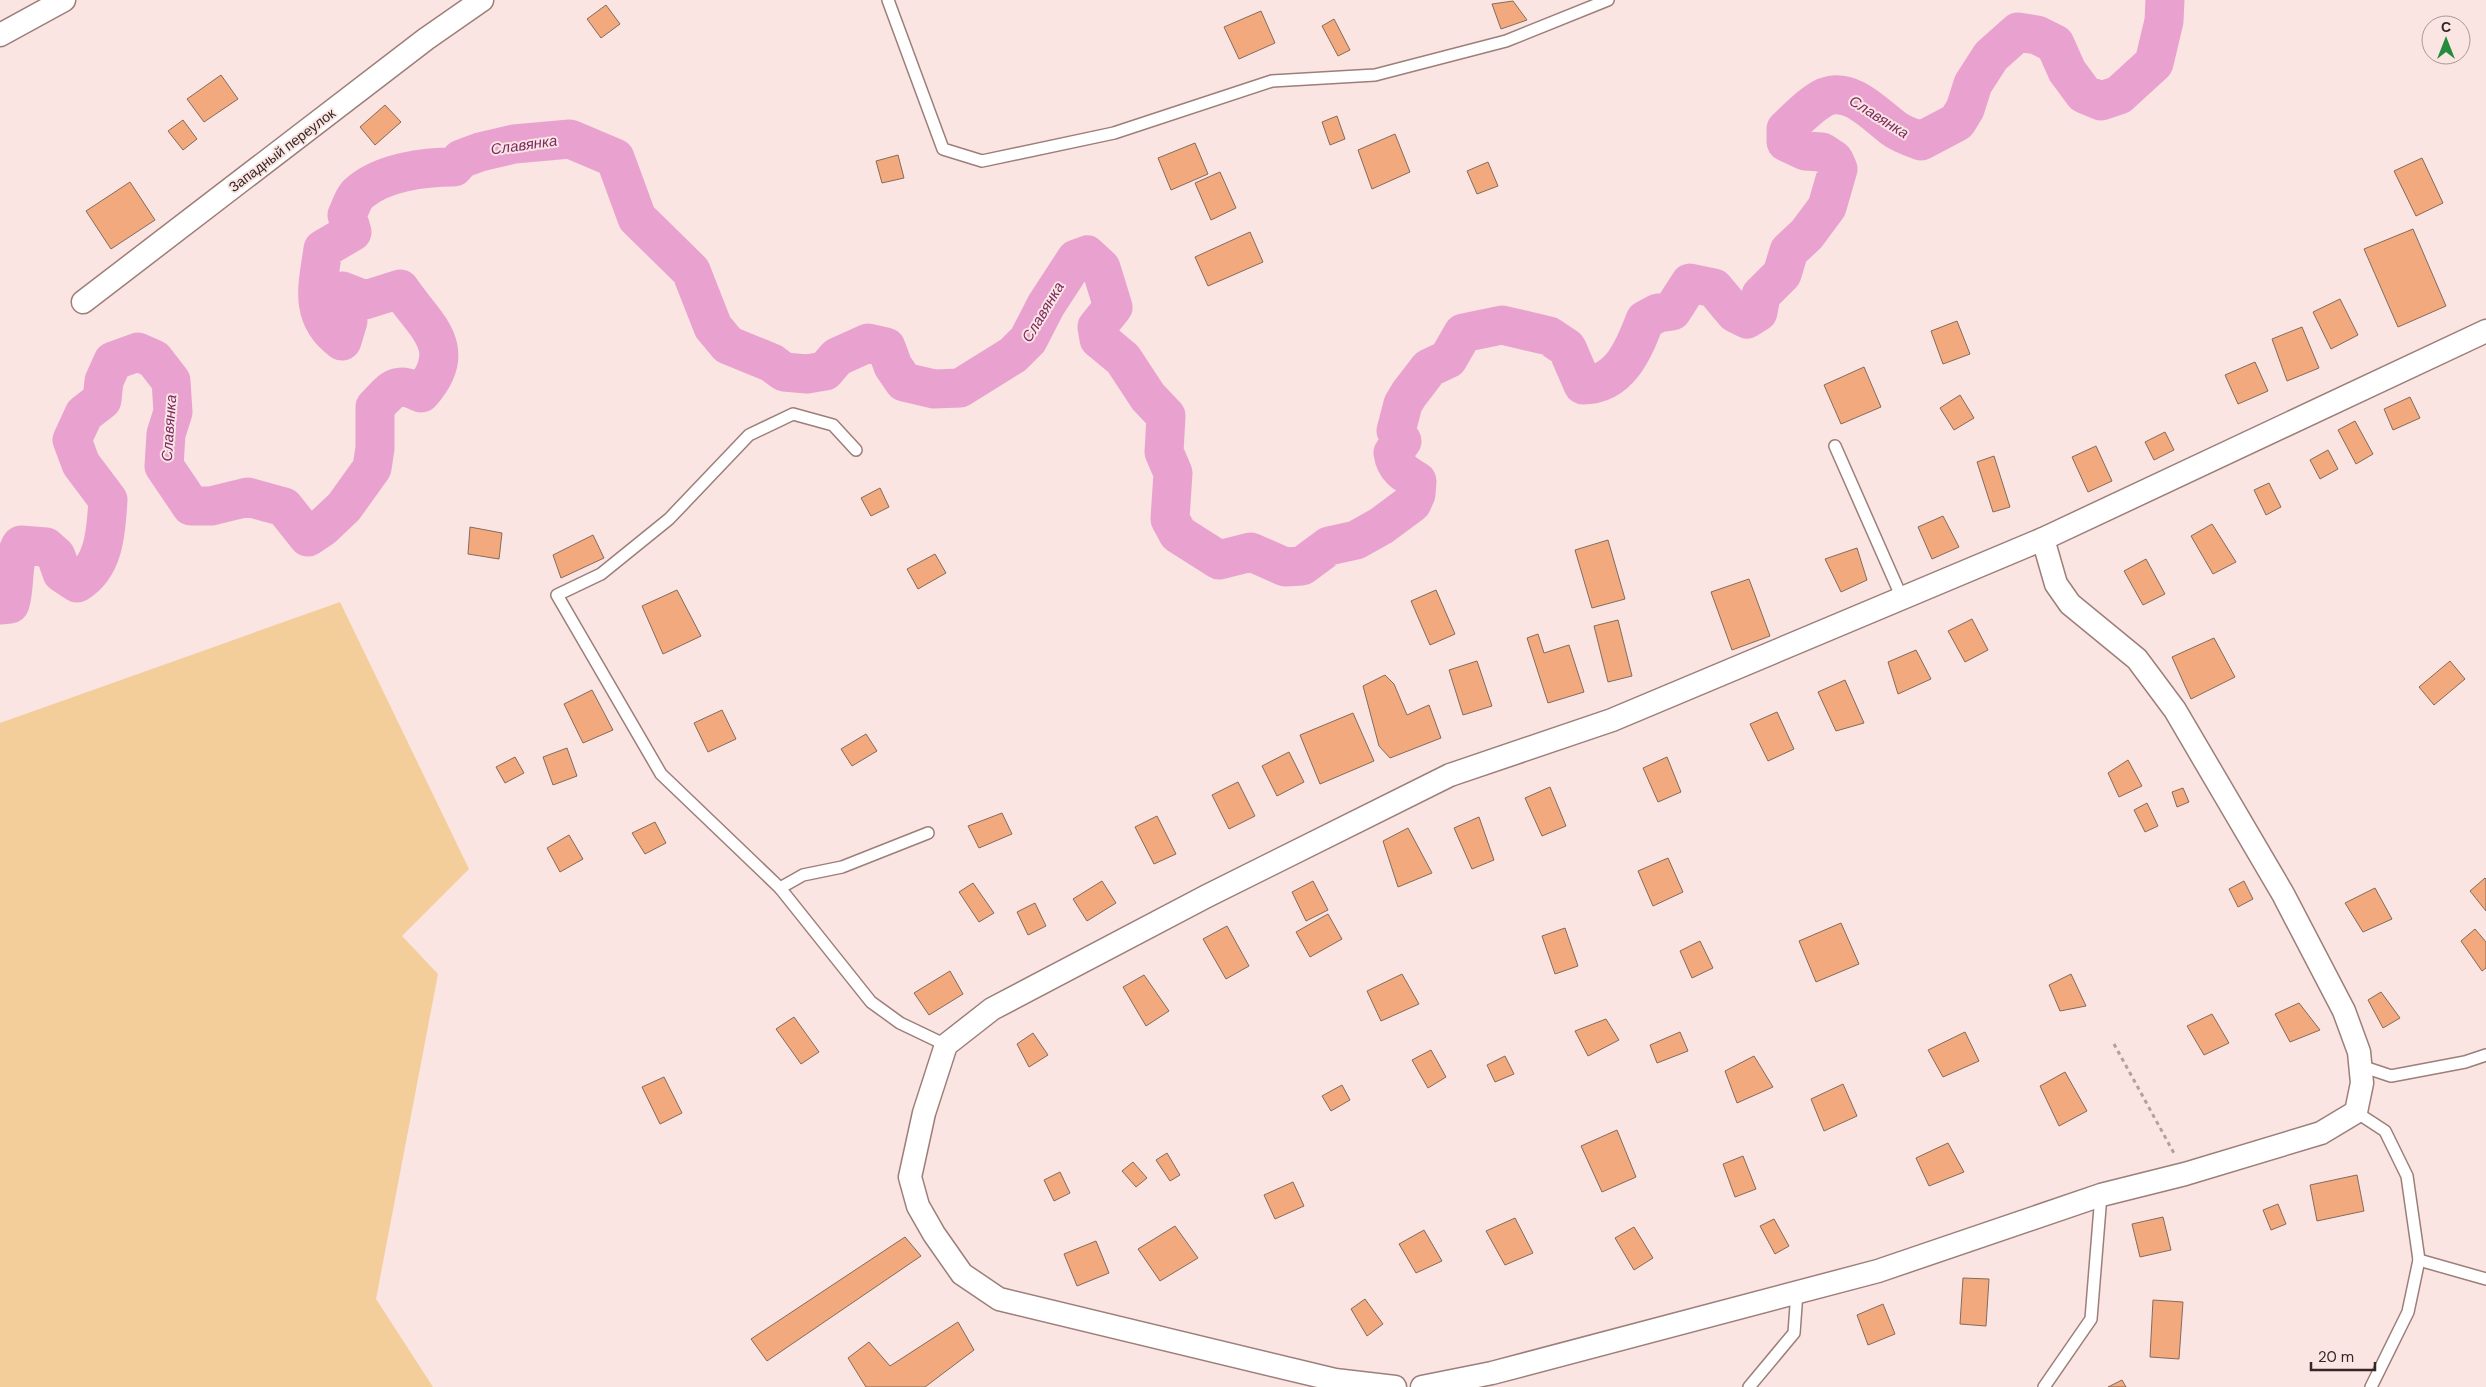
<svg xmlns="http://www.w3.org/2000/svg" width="2486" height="1387" viewBox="0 0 2486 1387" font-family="'DM Sans',sans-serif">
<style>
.green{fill:#f3ce9b}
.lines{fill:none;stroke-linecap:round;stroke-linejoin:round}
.river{stroke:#e9a2d0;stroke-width:39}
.building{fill:#f1a97d;stroke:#856b5c}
.service-casing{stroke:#9d7e79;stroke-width:14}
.minor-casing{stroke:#9d7e79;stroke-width:25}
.path{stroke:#b2a09d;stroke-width:3;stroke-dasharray:4 4;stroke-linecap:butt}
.service{stroke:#fff;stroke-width:11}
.minor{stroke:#fff;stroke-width:22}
.labels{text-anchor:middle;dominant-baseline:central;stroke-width:4;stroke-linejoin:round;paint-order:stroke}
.street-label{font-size:14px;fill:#342725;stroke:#fae5e2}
.water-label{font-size:15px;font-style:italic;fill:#7c2a65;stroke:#fae5e2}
</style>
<rect width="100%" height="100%" fill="#fae5e2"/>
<path class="green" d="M340 602 469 869 402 936 438 974 376 1299 433 1387H0V723Z"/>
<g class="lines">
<path class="river" d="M0 605 10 604C16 585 11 562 21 545L46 547 56 556 62 573 77 583C105 566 106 530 108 500L81 464 72 440 84 414 102 400 104 381 113 361 138 352 154 359 171 381 173 412 166 434 164 466 191 506H211L248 497 284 507 308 537 323 527 344 507 372 468 375 448V407C393 388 396 381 421 393 461 348 425 326 400 289L365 300 342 291 348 321 342 341C308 316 318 285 323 249L352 232 347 215C350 209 354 196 360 192 384 172 424 167 454 167L461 159 480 152 514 144 570 139 615 158 637 218 691 271 713 327 728 345 772 363 784 372 807 374 825 371 837 357 868 343 886 347 893 366 904 382 934 389 960 388 1013 355 1028 340 1046 305 1076 259 1087 255 1101 268 1113 307 1097 327 1099 339 1123 359 1148 397 1166 416 1164 452 1173 473 1170 519 1178 534 1219 560 1251 552 1285 567 1302 566 1329 546 1356 540 1381 526 1412 503 1416 494 1417 481C1405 474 1395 468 1393 453L1402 441 1396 431 1403 404 1409 394 1429 368 1448 359 1463 333 1502 325 1549 336 1567 348 1583 385C1620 385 1634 349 1645 320L1658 313 1672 311 1690 283 1714 288 1735 313 1747 319 1758 312 1761 295 1782 274 1789 251 1807 234 1827 207 1838 169 1834 160 1822 152 1805 151 1786 142V129C1798 118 1811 104 1825 97 1852 86 1877 117 1896 130 1904 135 1913 138 1921 141L1957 122 1965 109 1973 84 1991 56 2018 32 2037 35 2055 44 2067 71 2084 94 2101 101 2119 95 2154 63 2164 21 2165 0"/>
</g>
<g class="building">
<path d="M1513 1 1527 20 1501 29 1492 4Z"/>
<path d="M606 5 620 24 601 38 587 19Z"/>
<path d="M1261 11 1275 43 1239 59 1224 27Z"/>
<path d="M1334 19 1350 50 1338 56 1322 26Z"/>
<path d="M221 75 238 99 204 122 187 99Z"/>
<path d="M385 105 401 122 375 145 360 127Z"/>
<path d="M1337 116 1345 139 1330 145 1322 122Z"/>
<path d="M183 120 197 139 183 150 168 131Z"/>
<path d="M1395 134 1410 172 1372 189 1358 150Z"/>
<path d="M1195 143 1208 174 1171 190 1158 158Z"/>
<path d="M898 155 904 178 882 183 876 161Z"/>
<path d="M2422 158 2443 203 2416 216 2394 171Z"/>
<path d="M1488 162 1498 186 1477 194 1467 171Z"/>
<path d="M1220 172 1236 208 1211 220 1195 183Z"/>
<path d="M130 182 155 220 111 249 86 211Z"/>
<path d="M2413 229 2446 306 2398 327 2364 249Z"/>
<path d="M1250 232 1263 262 1208 286 1195 257Z"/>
<path d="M2340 299 2358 335 2331 349 2313 312Z"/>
<path d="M1957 321 1970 354 1943 364 1931 331Z"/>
<path d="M2302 327 2319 368 2287 381 2272 339Z"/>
<path d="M2255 362 2268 391 2238 404 2225 375Z"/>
<path d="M1864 367 1881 407 1841 424 1824 385Z"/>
<path d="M1960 395 1974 418 1954 430 1940 408Z"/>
<path d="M2410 397 2420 418 2393 430 2384 409Z"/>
<path d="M2355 421 2373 454 2356 464 2338 430Z"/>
<path d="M2165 432 2174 450 2154 460 2145 442Z"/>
<path d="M2096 446 2112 481 2088 492 2072 457Z"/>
<path d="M2328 450 2338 469 2320 479 2310 460Z"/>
<path d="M1994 456 2010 507 1993 512 1977 462Z"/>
<path d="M2269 483 2281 507 2266 515 2254 490Z"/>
<path d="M880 488 889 507 871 516 861 498Z"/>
<path d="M1943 516 1959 547 1932 559 1918 527Z"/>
<path d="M2212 524 2236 562 2213 574 2191 536Z"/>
<path d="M470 527 502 533 499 559 468 554Z"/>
<path d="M593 535 604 558 561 578 553 555Z"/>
<path d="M1608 540 1625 599 1592 608 1575 550Z"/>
<path d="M1857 548 1867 580 1841 592 1825 559Z"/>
<path d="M935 554 946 573 918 589 907 569Z"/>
<path d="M2146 559 2165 594 2143 605 2124 571Z"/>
<path d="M1749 579 1770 636 1732 650 1711 592Z"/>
<path d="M677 590 701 636 663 654 642 606Z"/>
<path d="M1436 590 1455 634 1430 645 1411 601Z"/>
<path d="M1972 619 1988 650 1965 662 1948 631Z"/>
<path d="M1618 620 1632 676 1608 682 1594 626Z"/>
<path d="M1538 634 1544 653 1569 645 1584 692 1548 703 1527 638Z"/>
<path d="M2214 638 2235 677 2191 699 2172 657Z"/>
<path d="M1916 650 1931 679 1898 694 1888 662Z"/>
<path d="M1477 661 1492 706 1463 715 1449 670Z"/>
<path d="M2450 661 2465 679 2434 705 2419 687Z"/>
<path d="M1385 675 1394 684 1407 715 1429 705 1441 738 1390 758 1379 746 1363 686Z"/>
<path d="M1845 680 1864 723 1836 731 1818 692Z"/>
<path d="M592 690 613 730 583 743 564 704Z"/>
<path d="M722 710 736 739 708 752 694 723Z"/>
<path d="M1777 712 1794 749 1768 761 1750 724Z"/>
<path d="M1353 713 1374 761 1320 784 1300 735Z"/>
<path d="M866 734 877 751 852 766 841 749Z"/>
<path d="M567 748 577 776 553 785 543 757Z"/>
<path d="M1289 752 1304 782 1277 796 1262 766Z"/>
<path d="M515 757 524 773 505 783 496 767Z"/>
<path d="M1667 757 1681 792 1658 802 1643 768Z"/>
<path d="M2128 760 2142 786 2119 797 2108 773Z"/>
<path d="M1238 782 1255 816 1229 829 1212 795Z"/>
<path d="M1550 787 1566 826 1542 836 1525 798Z"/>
<path d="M2183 788 2189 802 2177 807 2172 792Z"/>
<path d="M2147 803 2158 826 2145 832 2134 810Z"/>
<path d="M1002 813 1012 834 979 848 968 826Z"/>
<path d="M1157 816 1176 854 1154 864 1135 827Z"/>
<path d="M1479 817 1494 860 1472 869 1454 828Z"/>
<path d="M655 822 666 843 645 854 632 833Z"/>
<path d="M1408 828 1432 873 1398 887 1383 841Z"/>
<path d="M569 835 583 859 560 872 547 848Z"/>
<path d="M1668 858 1683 892 1653 906 1638 871Z"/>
<path d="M2485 878 2486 879V911L2470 891Z"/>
<path d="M1102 881 1116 903 1087 921 1073 899Z"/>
<path d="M1313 881 1328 910 1306 921 1292 892Z"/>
<path d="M2244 881 2253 899 2238 907 2229 889Z"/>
<path d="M973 883 994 913 979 922 959 892Z"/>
<path d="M2375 888 2392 919 2363 932 2345 903Z"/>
<path d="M1035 903 1046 926 1028 935 1017 912Z"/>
<path d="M1328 914 1342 939 1310 957 1296 932Z"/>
<path d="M1841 923 1859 964 1816 982 1799 941Z"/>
<path d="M1227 926 1249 966 1226 979 1203 939Z"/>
<path d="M1565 928 1578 966 1555 974 1542 936Z"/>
<path d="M2475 929 2486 942V968L2482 971 2461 941Z"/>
<path d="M1700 941 1713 968 1692 978 1680 951Z"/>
<path d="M950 971 963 994 929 1015 914 993Z"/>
<path d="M1402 974 1419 1004 1381 1021 1367 991Z"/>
<path d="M2071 974 2086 1006 2060 1011 2049 985Z"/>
<path d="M1144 975 1169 1011 1146 1026 1123 987Z"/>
<path d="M2381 992 2400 1018 2383 1028 2368 1000Z"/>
<path d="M2299 1003 2320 1030 2290 1042 2275 1014Z"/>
<path d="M2212 1014 2229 1043 2204 1055 2187 1026Z"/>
<path d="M794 1017 819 1052 801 1064 776 1029Z"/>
<path d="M1606 1019 1619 1040 1588 1056 1575 1031Z"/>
<path d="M1680 1032 1688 1051 1657 1063 1650 1045Z"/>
<path d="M1965 1032 1979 1061 1943 1077 1928 1050Z"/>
<path d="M1033 1033 1048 1055 1029 1067 1017 1044Z"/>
<path d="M1431 1050 1446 1077 1428 1088 1412 1060Z"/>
<path d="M1505 1056 1514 1074 1495 1082 1487 1065Z"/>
<path d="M1754 1056 1773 1087 1737 1103 1725 1071Z"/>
<path d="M2065 1072 2087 1111 2059 1126 2040 1086Z"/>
<path d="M664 1077 682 1113 660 1124 642 1087Z"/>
<path d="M1843 1084 1857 1116 1824 1131 1811 1099Z"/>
<path d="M1342 1085 1350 1100 1331 1111 1322 1096Z"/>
<path d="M1617 1130 1636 1177 1602 1192 1581 1146Z"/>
<path d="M1948 1143 1964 1172 1929 1186 1916 1158Z"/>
<path d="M1167 1153 1180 1175 1170 1181 1156 1160Z"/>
<path d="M1743 1156 1756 1189 1735 1197 1723 1164Z"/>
<path d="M1133 1162 1147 1178 1136 1187 1122 1171Z"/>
<path d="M1060 1172 1070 1193 1054 1201 1044 1180Z"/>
<path d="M2357 1175 2364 1211 2317 1221 2310 1185Z"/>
<path d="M1293 1182 1304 1206 1275 1219 1264 1195Z"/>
<path d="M2278 1204 2286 1224 2271 1230 2263 1210Z"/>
<path d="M2163 1217 2171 1250 2140 1257 2132 1224Z"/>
<path d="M1515 1218 1533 1253 1505 1265 1486 1231Z"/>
<path d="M1774 1219 1789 1246 1775 1254 1760 1226Z"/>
<path d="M1175 1226 1198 1258 1160 1281 1138 1249Z"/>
<path d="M1634 1227 1653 1258 1634 1270 1615 1238Z"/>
<path d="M1424 1230 1442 1261 1416 1273 1399 1244Z"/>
<path d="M905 1237 921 1256 767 1361 751 1339Z"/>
<path d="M1096 1241 1109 1273 1077 1286 1064 1254Z"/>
<path d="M1963 1278 1989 1279 1986 1326 1960 1324Z"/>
<path d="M1365 1299 1383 1324 1367 1336 1351 1309Z"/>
<path d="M2153 1300 2183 1302 2179 1359 2150 1357Z"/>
<path d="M1883 1304 1895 1334 1868 1345 1857 1315Z"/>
<path d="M958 1322 974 1350 925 1387H866L848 1358 869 1342 890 1366Z"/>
<path d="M2122 1380 2126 1387H2108Z"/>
</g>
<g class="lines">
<g class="service-casing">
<g id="service">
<path d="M888 0 943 149 982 161 1114 133 1272 81 1375 75 1506 41 1608 0"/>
<path d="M1835 446 1902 598"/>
<path d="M856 450 833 425 793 414 749 435 669 519 601 574 557 595 661 774 780 888 871 1002 900 1023 946 1045"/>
<path d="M780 888 803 875 842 867 928 833"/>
<path d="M2361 1066 2391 1076 2465 1062 2486 1055"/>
<path d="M2356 1112 2385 1131 2407 1176 2419 1260 2408 1312 2371 1387"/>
<path d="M2419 1260 2486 1279"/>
<path d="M1749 1387 1794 1333 1797 1292"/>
<path d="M2044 1387 2091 1319 2101 1195"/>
</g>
</g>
<g class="minor-casing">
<g id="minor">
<path d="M0 35 64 0"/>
<path d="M83 302 426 39 482 0"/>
<path d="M1395 1387 1335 1380 999 1299 962 1274 934 1234 918 1206 910 1177 924 1113 946 1045 992 1009 1207 896 1450 775 1612 720 2043 539 2486 331"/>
<path d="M1422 1387 1492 1373 1878 1271 2101 1195 2185 1174 2321 1133 2356 1112 2362 1083 2359 1052 2344 1011 2283 894 2175 710 2137 659 2070 604 2056 584 2043 539"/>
</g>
</g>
<path class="path" d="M2114 1044 2175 1155"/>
<use href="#service" class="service"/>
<use href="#minor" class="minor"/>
</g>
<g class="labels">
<g class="street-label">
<text transform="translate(282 150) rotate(-37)">Западный переулок</text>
</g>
<g class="water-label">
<text transform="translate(1879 117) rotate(32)">Славянка</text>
<text transform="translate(524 145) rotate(-8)">Славянка</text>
<text transform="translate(1043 312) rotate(-59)">Славянка</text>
<text transform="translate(169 428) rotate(-86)">Славянка</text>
</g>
</g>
<g transform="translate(2446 40)"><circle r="24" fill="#fae5e2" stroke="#ab9996"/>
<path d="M0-4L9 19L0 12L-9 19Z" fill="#268a3f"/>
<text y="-8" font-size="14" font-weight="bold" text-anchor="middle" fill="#342725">С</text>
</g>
<path d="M2311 1362v8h64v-8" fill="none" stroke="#342725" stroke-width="2.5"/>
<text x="2318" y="1362" font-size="15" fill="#342725" stroke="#fae5e2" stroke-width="4" paint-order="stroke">20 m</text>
</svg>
